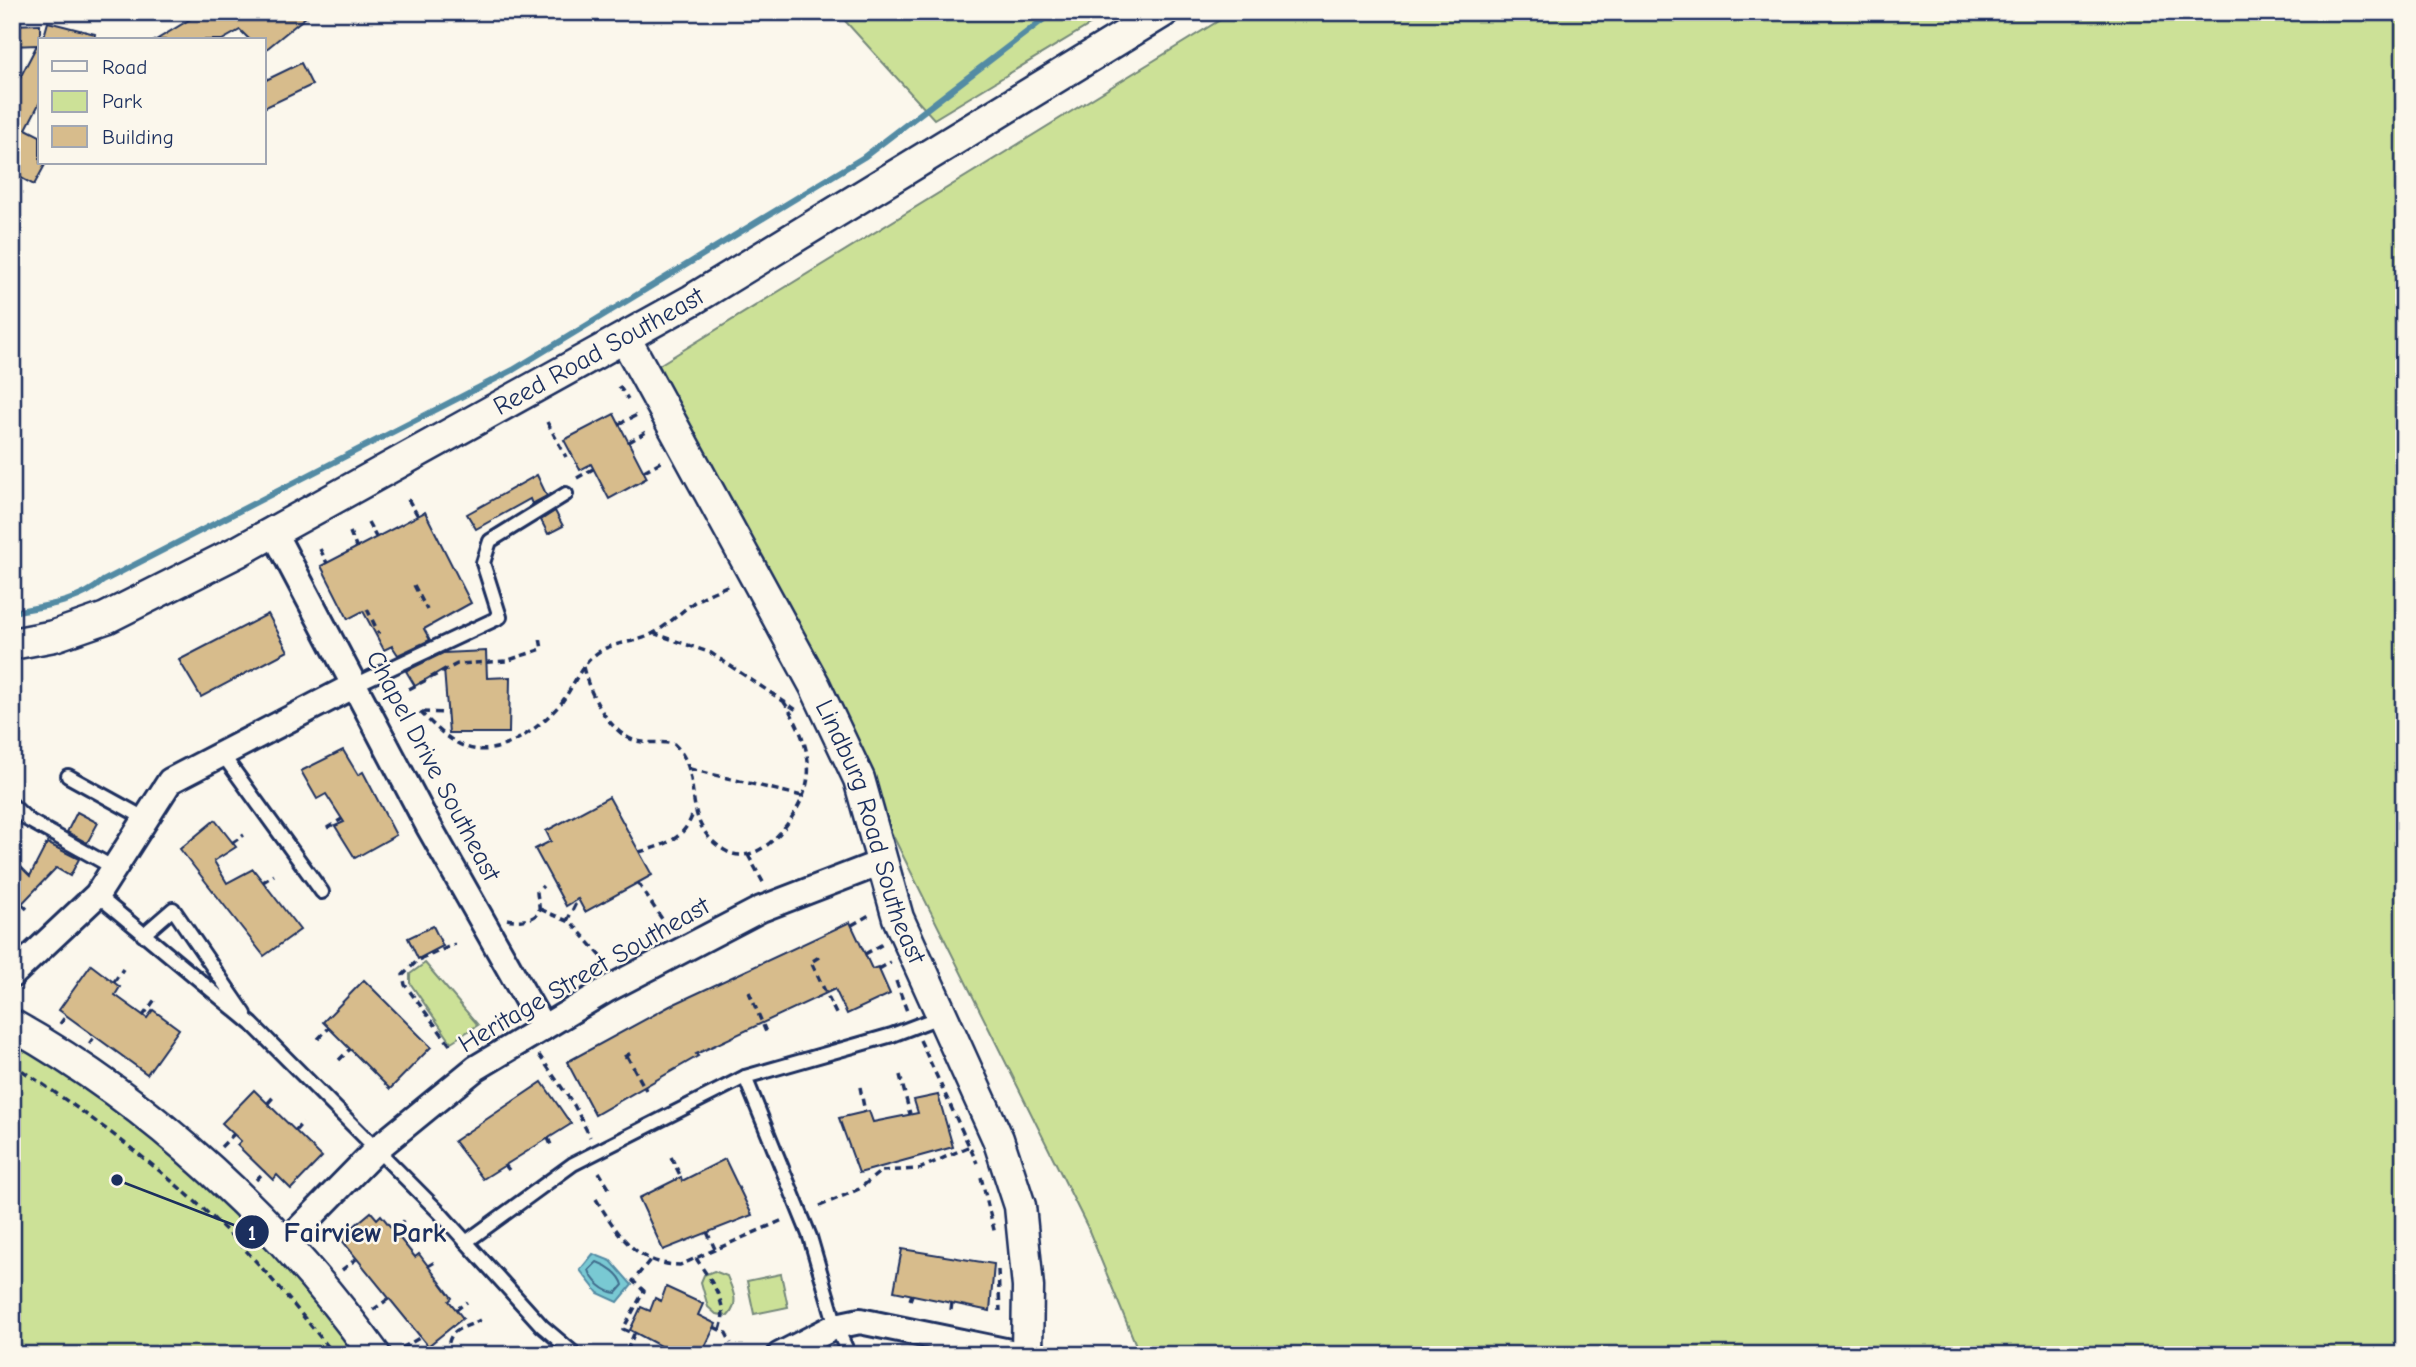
<svg xmlns="http://www.w3.org/2000/svg" width="2416" height="1367" viewBox="0 0 2416 1367" font-family="'Comic Neue',sans-serif">
<style>
.green{fill:#cce197;stroke:#74887a;stroke-width:2}
.water{fill:#79c9d3;stroke:#538ba4;stroke-width:2}
.lines{fill:none;stroke-linecap:round;stroke-linejoin:round}
.shore{stroke:#416d8d;stroke-width:2}
.stream{stroke:#538ba4;stroke-width:6}
.building{fill:#d7bc8c;stroke:#1b2f5e;stroke-width:2}
.service-casing{stroke:#1b2f5e;stroke-width:18}
.minor-casing{stroke:#1b2f5e;stroke-width:30}
.tertiary-casing{stroke:#1b2f5e;stroke-width:35}
.path{stroke:#1b2f5e;stroke-width:3.5;stroke-dasharray:7 5;stroke-linecap:butt}
.service{stroke:#fbf7ec;stroke-width:12}
.minor{stroke:#fbf7ec;stroke-width:24}
.tertiary{stroke:#fbf7ec;stroke-width:30}
.labels{text-anchor:middle;dominant-baseline:central;stroke-width:5;stroke-linejoin:round;paint-order:stroke}
.street-label{font-size:26px;fill:#1b2f5e;stroke:#fbf7ec}
.leader{fill:none;stroke:#1b2f5e;stroke-width:2.5}
.callout-dot{fill:#1b2f5e;stroke:#fbf7ec;stroke-width:2.5}
.mark-label{font-size:21px;text-anchor:middle;font-weight:bold;fill:#fff}
.callout-label{font-size:28px;text-anchor:middle;font-weight:bold;fill:#1b2f5e;stroke:#fbf7ec;stroke-width:5;stroke-linejoin:round;paint-order:stroke}
</style>
<rect width="100%" height="100%" fill="#fbf7ec"/>
<filter id="ink" filterUnits="userSpaceOnUse"><feTurbulence type="fractalNoise" baseFrequency=".0143" numOctaves="2"/><feDisplacementMap in="SourceGraphic" scale="14" xChannelSelector="R" yChannelSelector="G"/><feConvolveMatrix kernelMatrix="1 2 1 2 8 2 1 2 1" color-interpolation-filters="sRGB"/></filter>
<g filter="url(#ink)">
<g class="green">
<path d="M837 12H1111L934 119Z"/>
<path d="M1233 12H2404V1355H1140L1087 1226 659 365Z"/>
<path d="M425 963 478 1025 451 1042 410 983V974Z"/>
<path d="M12 1025 132 1106 375 1355H12Z"/>
<path d="M714 1271 727 1276C733 1291 740 1303 728 1316L716 1314 708 1307 701 1282 704 1275Z"/>
<path d="M781 1274 788 1307 754 1314 747 1281Z"/>
</g>
<path class="water" d="M593 1254 611 1261 632 1285 618 1302 598 1293 580 1270Z"/>
<g class="lines">
<path class="shore" d="M597 1262C608 1266 620 1274 623 1285L616 1293C605 1292 592 1281 589 1270Z"/>
<path class="stream" d="M12 612C44 606 78 603 103 581L513 370 864 157 1053 12"/>
</g>
<g class="building">
<path d="M202 12H312L264 51V40H250L240 30 222 40H156Z"/>
<path d="M48 22 95 34 94 40H43Z"/>
<path d="M40 24V102L26 129 40 136V163H46L34 185 12 173V93L37 45 12 46V25Z"/>
<path d="M301 63 312 85 264 108V81Z"/>
<path d="M614 414 647 478 609 499 591 464 580 470 564 440Z"/>
<path d="M537 475 547 496 532 504 530 499 476 529 467 514Z"/>
<path d="M555 511 563 526 548 534 541 520Z"/>
<path d="M425 512 471 603 424 629 430 640 398 655 392 646 384 650 363 611 348 619 321 566Z"/>
<path d="M268 614 288 651 201 697 179 660Z"/>
<path d="M486 651 487 678 510 677 509 733H449L444 669 415 686 406 671 443 653Z"/>
<path d="M343 750 358 775 363 772 396 835 355 858 335 826 344 822 326 794 317 799 301 771Z"/>
<path d="M609 797 652 875 585 912 578 899 566 906 535 849 551 841 546 831Z"/>
<path d="M77 812 98 823 87 843 67 832Z"/>
<path d="M215 820 236 847 214 861 227 883 253 869 300 930 264 956 180 849Z"/>
<path d="M47 843 79 859 70 876 56 868 12 914V858L30 876Z"/>
<path d="M850 922 872 969 878 967 890 994 847 1014 835 989 696 1054 698 1056 595 1115 567 1062 670 1006Z"/>
<path d="M433 926 443 946 418 959 408 938Z"/>
<path d="M91 965 120 987 115 995 147 1018 153 1010 179 1029 147 1074 59 1010Z"/>
<path d="M364 980 431 1047 390 1089 323 1022Z"/>
<path d="M542 1082 571 1124 483 1179 454 1141Z"/>
<path d="M254 1090 322 1157 291 1189 277 1175 273 1180 237 1145 241 1141 222 1123Z"/>
<path d="M938 1095 953 1147 859 1173 839 1118 869 1111 873 1122 918 1113 914 1100Z"/>
<path d="M725 1159 752 1215 663 1250 639 1198 681 1177 682 1181Z"/>
<path d="M371 1212 377 1219 381 1215 415 1257 419 1254 452 1298 449 1301 463 1318 428 1346 340 1238Z"/>
<path d="M902 1249 994 1264 990 1311 894 1291Z"/>
<path d="M666 1287 703 1304 698 1315 716 1324 701 1355H677L630 1330 641 1307 650 1311 655 1298 661 1301Z"/>
</g>
<g class="lines">
<g class="service-casing">
<g id="service">
<path d="M355 685 500 617 483 563 490 541 566 494"/>
<path d="M222 754 322 892"/>
<path d="M68 776 146 819"/>
<path d="M12 805 28 820 114 868"/>
<path d="M97 895 252 1024 440 1213 542 1326 576 1355"/>
<path d="M143 935 173 909 245 1014"/>
<path d="M745 1077 810 1237 836 1326 849 1355"/>
<path d="M466 1242 573 1164 745 1077 892 1035 942 1016"/>
</g>
</g>
<g class="minor-casing">
<g id="minor">
<path d="M273 531 428 825 543 1028"/>
<path d="M12 975 97 895 170 781 355 685"/>
<path d="M284 1244 378 1148 476 1068 608 989 761 909 883 862"/>
<path d="M780 1355 836 1326 860 1321 1025 1355"/>
</g>
</g>
<g class="tertiary-casing">
<g id="tertiary">
<path id="s1" d="M625 338 815 686 859 779 898 918 998 1139 1020 1206 1028 1287 1027 1355"/>
<path id="s2" d="M12 644 54 636 106 618 239 551 692 300 1163 12"/>
<path d="M12 1025C155 1105 280 1223 375 1355"/>
</g>
</g>
<g class="path">
<path d="M619 386 628 399"/>
<path d="M547 422 566 457"/>
<path d="M619 424 639 414"/>
<path d="M629 442 646 432"/>
<path d="M644 471 664 460"/>
<path d="M577 478 593 469"/>
<path d="M408 499 418 516"/>
<path d="M368 522 376 537"/>
<path d="M350 532 356 547"/>
<path d="M320 549 327 563"/>
<path d="M414 585 427 610"/>
<path d="M367 609 379 634"/>
<path d="M653 633 711 653 798 711"/>
<path d="M583 667C589 693 609 733 636 741 649 744 661 741 674 744 707 775 676 822 726 851 761 871 801 813 807 783 813 755 799 725 784 702"/>
<path d="M409 689 457 664 506 661 542 649 540 638"/>
<path d="M420 712C434 725 447 740 466 747 500 760 542 726 562 702 575 684 580 664 600 651 613 643 631 643 646 637 664 629 677 615 693 603 704 595 719 590 731 584"/>
<path d="M422 712 447 713"/>
<path d="M690 769 802 796"/>
<path d="M327 828 342 819"/>
<path d="M232 843 244 835"/>
<path d="M639 852C665 845 684 840 693 813"/>
<path d="M748 855 764 884"/>
<path d="M263 882 274 875"/>
<path d="M638 883 670 931"/>
<path d="M22 904 29 911"/>
<path d="M540 909 572 923 607 963"/>
<path d="M507 919C516 921 536 922 539 910 540 905 537 897 537 892L543 886"/>
<path d="M567 921 578 899"/>
<path d="M852 925 871 914"/>
<path d="M865 954 883 944"/>
<path d="M819 957 811 962 838 1018"/>
<path d="M879 969 891 962"/>
<path d="M896 981 908 1014"/>
<path d="M114 982 123 969"/>
<path d="M749 992 766 1032"/>
<path d="M143 1016 156 998"/>
<path d="M60 1024 66 1016"/>
<path d="M318 1039 329 1028"/>
<path d="M920 1040 977 1163"/>
<path d="M89 1044 95 1036"/>
<path d="M450 1045 405 985 403 975 417 961 455 944"/>
<path d="M539 1055 574 1105 590 1137"/>
<path d="M627 1056 646 1090"/>
<path d="M624 1057 633 1052"/>
<path d="M339 1060 350 1049"/>
<path d="M12 1064C91 1115 167 1172 234 1238 270 1275 302 1315 335 1355"/>
<path d="M900 1075 910 1114"/>
<path d="M860 1087 865 1112"/>
<path d="M268 1103 275 1095"/>
<path d="M295 1131 303 1122"/>
<path d="M548 1138 551 1145"/>
<path d="M221 1147 234 1134"/>
<path d="M671 1157 681 1177"/>
<path d="M505 1165 509 1170"/>
<path d="M599 1172 610 1190"/>
<path d="M981 1177 995 1234"/>
<path d="M256 1180 265 1171"/>
<path d="M596 1199C617 1233 636 1265 680 1265L785 1219"/>
<path d="M820 1206 859 1189 881 1171 919 1169 970 1146"/>
<path d="M393 1229 404 1221"/>
<path d="M707 1232 715 1249"/>
<path d="M696 1258C710 1281 730 1302 720 1330"/>
<path d="M428 1266 435 1262"/>
<path d="M342 1270 356 1259"/>
<path d="M998 1270 1000 1311"/>
<path d="M910 1300 912 1295"/>
<path d="M373 1310 391 1297"/>
<path d="M456 1310 467 1302"/>
<path d="M951 1310 952 1302"/>
<path d="M714 1327 726 1333 731 1343"/>
<path d="M402 1348 421 1337"/>
<path d="M627 1351 634 1334 623 1329 644 1291 633 1281 650 1260"/>
<path d="M447 1355C449 1325 460 1331 480 1320"/>
<path d="M652 1355 657 1344"/>
</g>
<use href="#service" class="service"/>
<use href="#minor" class="minor"/>
<use href="#tertiary" class="tertiary"/>
</g>
</g>
<g class="labels">
<g class="street-label">
<text stroke="none"><textPath href="#s2" startOffset="658">Reed Road Southeast</textPath></text>
<text transform="translate(433 766) rotate(62)">Chapel Drive Southeast</text>
<text stroke="none"><textPath href="#s1" startOffset="553">Lindburg Road Southeast</textPath></text>
<text transform="translate(584 975) rotate(-30)">Heritage Street Southeast</text>
</g>
</g>
<path class="leader" d="M117 1180L252 1232"/>
<g class="callout-dot">
<circle cx="117" cy="1180" r="7"/>
<circle cx="252" cy="1232" r="18"/>
</g>
<g class="mark-label">
<text x="252" y="1240">1</text>
</g>
<g class="callout-label">
<text x="365" y="1242">Fairview Park</text>
</g>
<rect width="2416" height="1367" fill="none" stroke="#fbf7ec" stroke-width="42"/>
<rect x="21" y="21" width="2374" height="1325" fill="none" stroke="#1b2f5e" stroke-width="2.5" filter="url(#ink)"/>
<rect x="38" y="38" width="228" height="126" fill="#fbf7ec" stroke="#a1a7b3" stroke-width="2"/>
<rect x="52" y="61" width="35" height="10" fill="#fbf7ec" stroke="#a1a7b3" stroke-width="2"/>
<text x="102" y="74" font-size="21" fill="#1b2f5e">Road</text>
<rect x="52" y="91" width="35" height="21" fill="#cce197" stroke="#a1a7b3" stroke-width="2"/>
<text x="102" y="108" font-size="21" fill="#1b2f5e">Park</text>
<rect x="52" y="126" width="35" height="21" fill="#d7bc8c" stroke="#a1a7b3" stroke-width="2"/>
<text x="102" y="144" font-size="21" fill="#1b2f5e">Building</text>
</svg>
